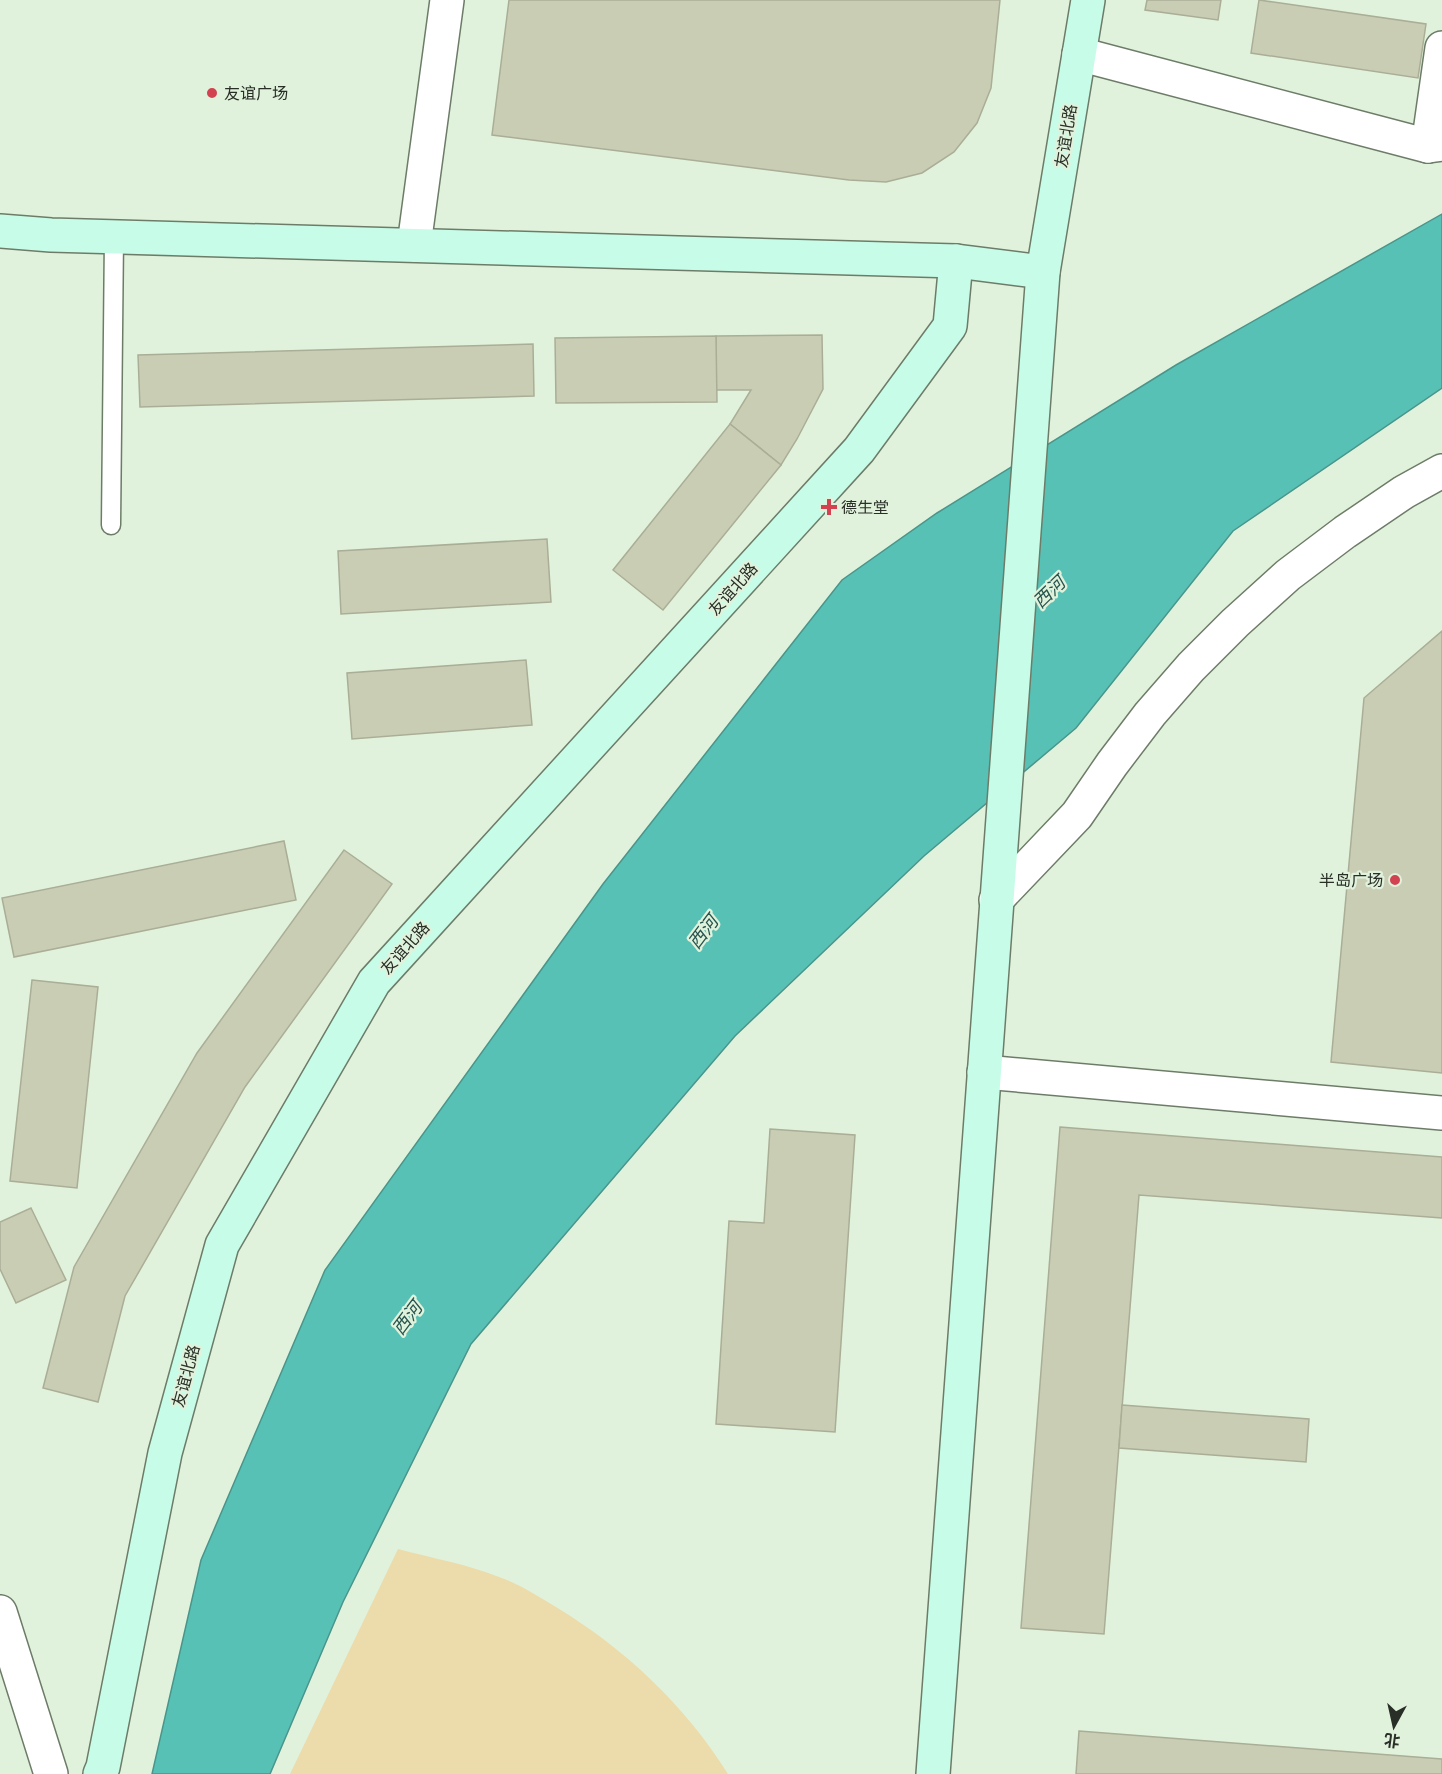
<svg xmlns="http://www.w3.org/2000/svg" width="1442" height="1774" viewBox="0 0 1442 1774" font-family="'Roboto Condensed','Noto Sans SC',sans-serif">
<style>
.green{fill:#ecdbab}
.water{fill:#58c1b6;stroke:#4a958b;stroke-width:1.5}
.building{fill:#c9cdb4;stroke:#aaae96;stroke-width:1.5}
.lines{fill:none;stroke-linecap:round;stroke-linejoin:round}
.lane-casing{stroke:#6d7c68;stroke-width:21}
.street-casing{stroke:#6d7c68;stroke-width:36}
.secondary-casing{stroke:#6d7c68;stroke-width:36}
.lane{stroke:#fff;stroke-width:18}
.street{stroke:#fff;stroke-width:33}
.secondary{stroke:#c7fce8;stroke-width:33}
.poi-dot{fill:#d24251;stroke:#e1f2dc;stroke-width:2}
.labels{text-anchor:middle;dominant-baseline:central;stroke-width:4.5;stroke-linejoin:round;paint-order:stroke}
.poi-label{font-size:16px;fill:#292f27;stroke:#e1f2dc;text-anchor:start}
.street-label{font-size:16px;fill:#292f27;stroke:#e1f2dc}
.water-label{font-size:18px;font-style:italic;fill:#25534e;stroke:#e1f2dc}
</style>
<rect width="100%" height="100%" fill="#e1f2dc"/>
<path class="green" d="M398 1549C431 1558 467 1564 499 1577 519 1584 538 1596 556 1607 625 1649 685 1705 728 1774H290Z"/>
<path class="water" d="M1442 214V388L1233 531 1076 728 924 856 735 1036 471 1344 343 1602 270 1774H152L201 1560 325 1270 603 884 842 580 937 513 1176 365Z"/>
<g class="building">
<path d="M509 0H1000L991 88 977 123 954 152 922 173 886 182 849 180 492 135Z"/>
<path d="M1147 0H1221L1218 20 1145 10Z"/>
<path d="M1259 0 1426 24 1418 78 1251 53Z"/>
<path d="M822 335 823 389 797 439 781 465 730 424 751 390H716V336Z"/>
<path d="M716 336 717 402 556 403 555 338Z"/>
<path d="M533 344 534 396 140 407 138 355Z"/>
<path d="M730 424 781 465 663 610 613 570Z"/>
<path d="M547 539 551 602 341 614 338 551Z"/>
<path d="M1442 631V1073L1331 1062 1364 698Z"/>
<path d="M526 660 532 725 352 739 347 673Z"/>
<path d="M284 841 296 900 14 957 2 898Z"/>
<path d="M344 850 392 884 245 1087 125 1296 98 1402 43 1388 74 1267 197 1053Z"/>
<path d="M32 980 98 987 77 1188 10 1181Z"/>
<path d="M1060 1127 1442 1157V1218L1139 1195 1104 1634 1021 1628Z"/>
<path d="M770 1129 855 1135 835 1432 716 1424 729 1221 764 1223Z"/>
<path d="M31 1208 66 1280 16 1303 0 1269V1222Z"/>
<path d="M1122 1405 1309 1419 1306 1462 1119 1448Z"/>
<path d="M1079 1731 1442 1759V1774H1076Z"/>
</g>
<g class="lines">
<g class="lane-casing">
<path id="lane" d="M111 525 114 236"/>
</g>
<g class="street-casing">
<g id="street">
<path d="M1079 54 1428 146 1442 144"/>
<path d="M1428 146 1442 48"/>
<path d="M414 245 447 0"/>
<path d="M996 900 1077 815 1112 764 1150 714 1191 667 1235 623 1288 575 1345 532 1404 492 1442 471"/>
<path d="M984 1072 1442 1113"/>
<path d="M0 1612 51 1774"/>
</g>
</g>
<g class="secondary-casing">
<g id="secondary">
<path d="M0 231 51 235 956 261 1043 272"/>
<path d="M100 1774 103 1767 165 1453 222 1245 374 982 859 450 950 326 956 261"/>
<path d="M933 1774 1043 272 1088 0"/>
</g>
</g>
<use href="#lane" class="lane"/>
<use href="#street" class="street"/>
<use href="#secondary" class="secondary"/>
</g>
<g class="poi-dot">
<circle cx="212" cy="93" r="6"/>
<path d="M826 498h6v6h6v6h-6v6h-6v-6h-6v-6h6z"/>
<circle cx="1395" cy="880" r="6"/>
</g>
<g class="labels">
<g class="poi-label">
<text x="224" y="93">友谊广场</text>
<text x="841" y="507">德生堂</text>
<text x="1383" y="880" text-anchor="end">半岛广场</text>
</g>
<g class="street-label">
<text transform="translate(1066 136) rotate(-81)">友谊北路</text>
<text transform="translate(733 589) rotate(-48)">友谊北路</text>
<text transform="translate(405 948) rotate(-48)">友谊北路</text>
<text transform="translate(186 1376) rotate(-75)">友谊北路</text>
</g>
<g class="water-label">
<text transform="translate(1049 592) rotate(-44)">西河</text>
<text transform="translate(703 932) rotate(-53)">西河</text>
<text transform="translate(407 1318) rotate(-53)">西河</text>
</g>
</g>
<g transform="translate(1394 1726) rotate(188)" stroke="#e1f2dc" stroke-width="4.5" paint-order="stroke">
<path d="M0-4.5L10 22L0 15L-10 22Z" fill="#292f27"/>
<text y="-9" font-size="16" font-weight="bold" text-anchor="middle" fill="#292f27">北</text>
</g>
</svg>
